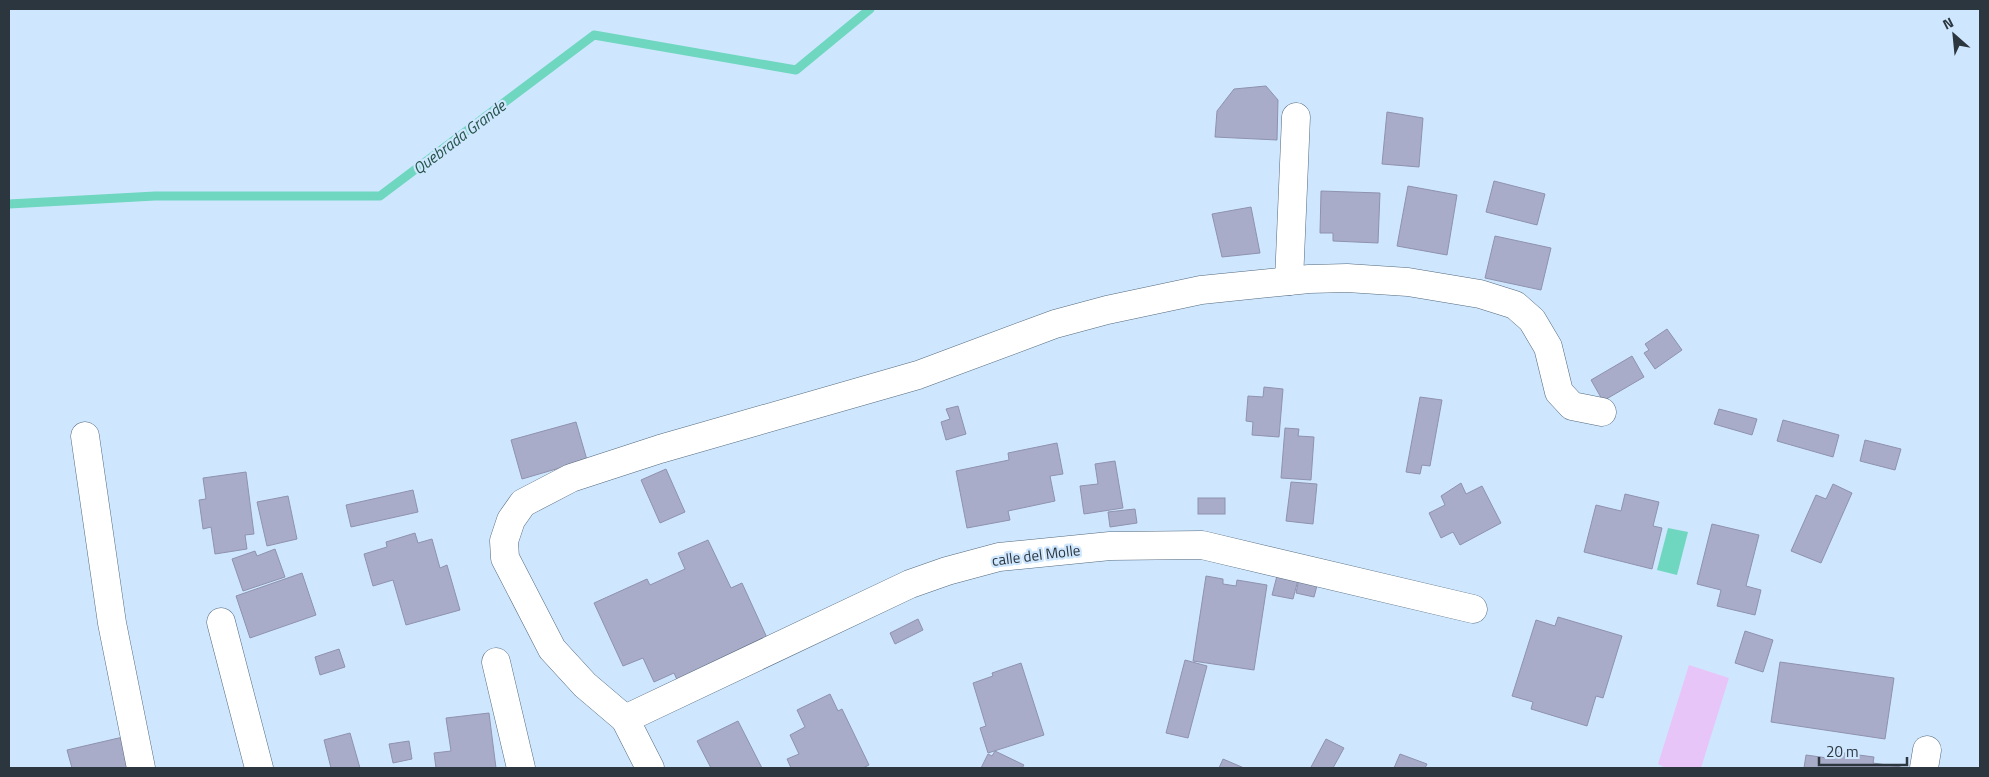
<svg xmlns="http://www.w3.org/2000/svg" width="1989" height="777" viewBox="0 0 1989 777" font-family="'Titillium Web',sans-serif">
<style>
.green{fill:#e8c5f9}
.water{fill:#6fd6bf}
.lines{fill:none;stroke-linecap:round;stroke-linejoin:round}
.stream{stroke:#6fd6bf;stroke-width:9}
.building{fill:#a8acc9;stroke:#8f92ae}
.minor-casing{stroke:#53697d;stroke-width:29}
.minor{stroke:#fff;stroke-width:28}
.labels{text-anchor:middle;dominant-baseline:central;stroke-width:4.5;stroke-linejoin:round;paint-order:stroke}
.street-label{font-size:15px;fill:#2c363f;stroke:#cee7fe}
.water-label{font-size:16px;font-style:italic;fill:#255349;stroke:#cee7fe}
</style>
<rect width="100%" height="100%" fill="#cee7fe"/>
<path class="green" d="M1689 665 1729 678 1701 768H1666L1658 764Z"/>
<path class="water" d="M1668 528 1688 532 1677 575 1657 570Z"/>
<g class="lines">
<path class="stream" d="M9 204 155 196H380L594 35 796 70 870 9"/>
</g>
<g class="building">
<path d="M1266 86 1278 100 1277 140 1215 137 1217 111 1234 89Z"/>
<path d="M1387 112 1423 118 1419 167 1382 164Z"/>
<path d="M1494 181 1545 194 1537 225 1486 212Z"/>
<path d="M1408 186 1457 195 1447 255 1397 246Z"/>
<path d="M1321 191 1380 193 1378 243 1333 241V233H1320Z"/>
<path d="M1251 207 1260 253 1222 257 1212 214Z"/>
<path d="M1495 236 1551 248 1541 290 1485 278Z"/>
<path d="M1667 329 1682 350 1655 369 1644 353 1649 350 1645 344Z"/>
<path d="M1632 356 1644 377 1603 401 1591 380Z"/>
<path d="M1264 387 1283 389 1279 437 1252 435 1253 422 1246 421 1248 396 1263 397Z"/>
<path d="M1420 397 1442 400 1430 466 1422 465 1420 474 1406 472Z"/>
<path d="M958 406 966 434 946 440 941 422 950 419 946 409Z"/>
<path d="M1719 409 1757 419 1752 435 1714 424Z"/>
<path d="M1783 420 1839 435 1833 457 1777 441Z"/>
<path d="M576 422 587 460 522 479 511 440Z"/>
<path d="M1285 428 1299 429 1298 436 1314 437 1311 480 1281 478Z"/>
<path d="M1865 440 1901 449 1895 470 1860 461Z"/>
<path d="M1057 443 1063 474 1050 476 1055 501 1008 511 1010 520 967 528 956 471 1009 460 1008 453Z"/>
<path d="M1115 461 1123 508 1084 514 1080 486 1098 484 1095 464Z"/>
<path d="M666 469 685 512 660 523 641 480Z"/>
<path d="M246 472 254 534 245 535 247 549 215 554 211 527 203 529 199 500 206 499 203 478Z"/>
<path d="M1291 482 1317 484 1313 524 1286 521Z"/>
<path d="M1461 483 1466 494 1482 486 1501 523 1460 545 1453 532 1441 538 1429 513 1445 505 1441 496Z"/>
<path d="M1833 484 1852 493 1821 563 1791 551 1816 495 1826 499Z"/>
<path d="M413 490 418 512 351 527 346 505Z"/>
<path d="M1625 494 1659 502 1653 526 1662 528 1652 569 1584 552 1596 505 1621 511Z"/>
<path d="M288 496 297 539 267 546 257 502Z"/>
<rect x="1198" y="498" width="27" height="16"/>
<path d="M1135 509 1137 523 1110 527 1108 512Z"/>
<path d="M1712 524 1759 535 1746 586 1761 590 1755 615 1717 606 1721 590 1697 584Z"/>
<path d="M415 533 418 543 432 539 440 568 447 565 460 610 406 625 393 580 373 586 364 554 387 547 386 542Z"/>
<path d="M708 540 731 588 742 583 768 640 678 682 674 673 654 682 643 658 623 666 594 603 647 579 650 585 685 569 678 553Z"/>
<path d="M275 549 285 577 243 591 232 559 255 551 257 556Z"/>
<path d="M1278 572 1299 576 1293 599 1272 595Z"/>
<path d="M302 573 316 615 250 638 236 596Z"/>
<path d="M1300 574 1319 578 1314 597 1296 593Z"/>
<path d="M1206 576 1223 579V584L1236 586 1237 580 1267 585 1254 670 1193 661Z"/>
<path d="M1558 617 1622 636 1603 698 1596 696 1587 726 1531 709 1533 702 1512 696 1536 620 1555 626Z"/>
<path d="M918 619 923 630 895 644 890 633Z"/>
<path d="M1745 631 1773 640 1763 672 1735 663Z"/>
<path d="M339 649 345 667 320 675 315 657Z"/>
<path d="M1185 660 1207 666 1188 738 1166 733Z"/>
<path d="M1780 662 1894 678 1885 739 1771 722Z"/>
<path d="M1021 663 1044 735 988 753 980 728 986 726 973 683 993 676 992 673Z"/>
<path d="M830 694 838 711 842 709 869 765 863 768H791L787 759 799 754 790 735 805 727 797 710Z"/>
<path d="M489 713 496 768H436L434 753 451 751 446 718Z"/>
<path d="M738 721 762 768H711L697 741Z"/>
<path d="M350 733 360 768H331L324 740Z"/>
<path d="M123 737 130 768H72L67 750Z"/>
<path d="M1326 739 1344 748 1333 768H1314L1311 767Z"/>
<path d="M409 741 412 759 393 763 389 744Z"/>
<path d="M995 751 1024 765 1022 768H981L988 754 992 756Z"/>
<path d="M1836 752 1874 757 1873 763 1901 767V768H1804L1806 755 1835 759Z"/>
<path d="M1400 754 1427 764 1425 768H1394Z"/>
<path d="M1223 759 1244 768H1219Z"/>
</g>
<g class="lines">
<g class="minor-casing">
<g id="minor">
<path d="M1289 281 1296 117"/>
<path d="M85 436 112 623 141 768"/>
<path d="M221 622 259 768"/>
<path d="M496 662 521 768"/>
<path d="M625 719 910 584 947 571 999 557 1110 546 1202 545 1473 609"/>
<path d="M650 768 625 719 585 685 552 649 505 558 504 541 511 520 523 503 571 478 660 449 918 375 1055 324 1107 310 1201 290 1309 279 1347 278 1408 282 1480 294 1515 305 1532 320 1548 347 1559 392 1572 406 1602 412"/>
<path d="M1924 768 1927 750"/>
</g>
</g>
<use href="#minor" class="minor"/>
</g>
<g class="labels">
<g class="street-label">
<text transform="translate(1036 555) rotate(-7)">calle del Molle</text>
</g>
<g class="water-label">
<text transform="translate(459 137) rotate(-37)">Quebrada Grande</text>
</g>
</g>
<rect width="1989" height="777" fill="none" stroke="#2c363f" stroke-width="20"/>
<g transform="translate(1954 35) rotate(333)" stroke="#cee7fe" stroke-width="4" paint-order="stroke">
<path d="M0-4L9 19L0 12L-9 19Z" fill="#2c363f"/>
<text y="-8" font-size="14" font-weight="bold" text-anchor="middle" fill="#2c363f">N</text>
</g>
<path d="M1819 757v8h88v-8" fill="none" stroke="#2c363f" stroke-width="2.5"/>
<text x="1826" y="757" font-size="15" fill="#2c363f" stroke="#cee7fe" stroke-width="4" paint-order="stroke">20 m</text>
</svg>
